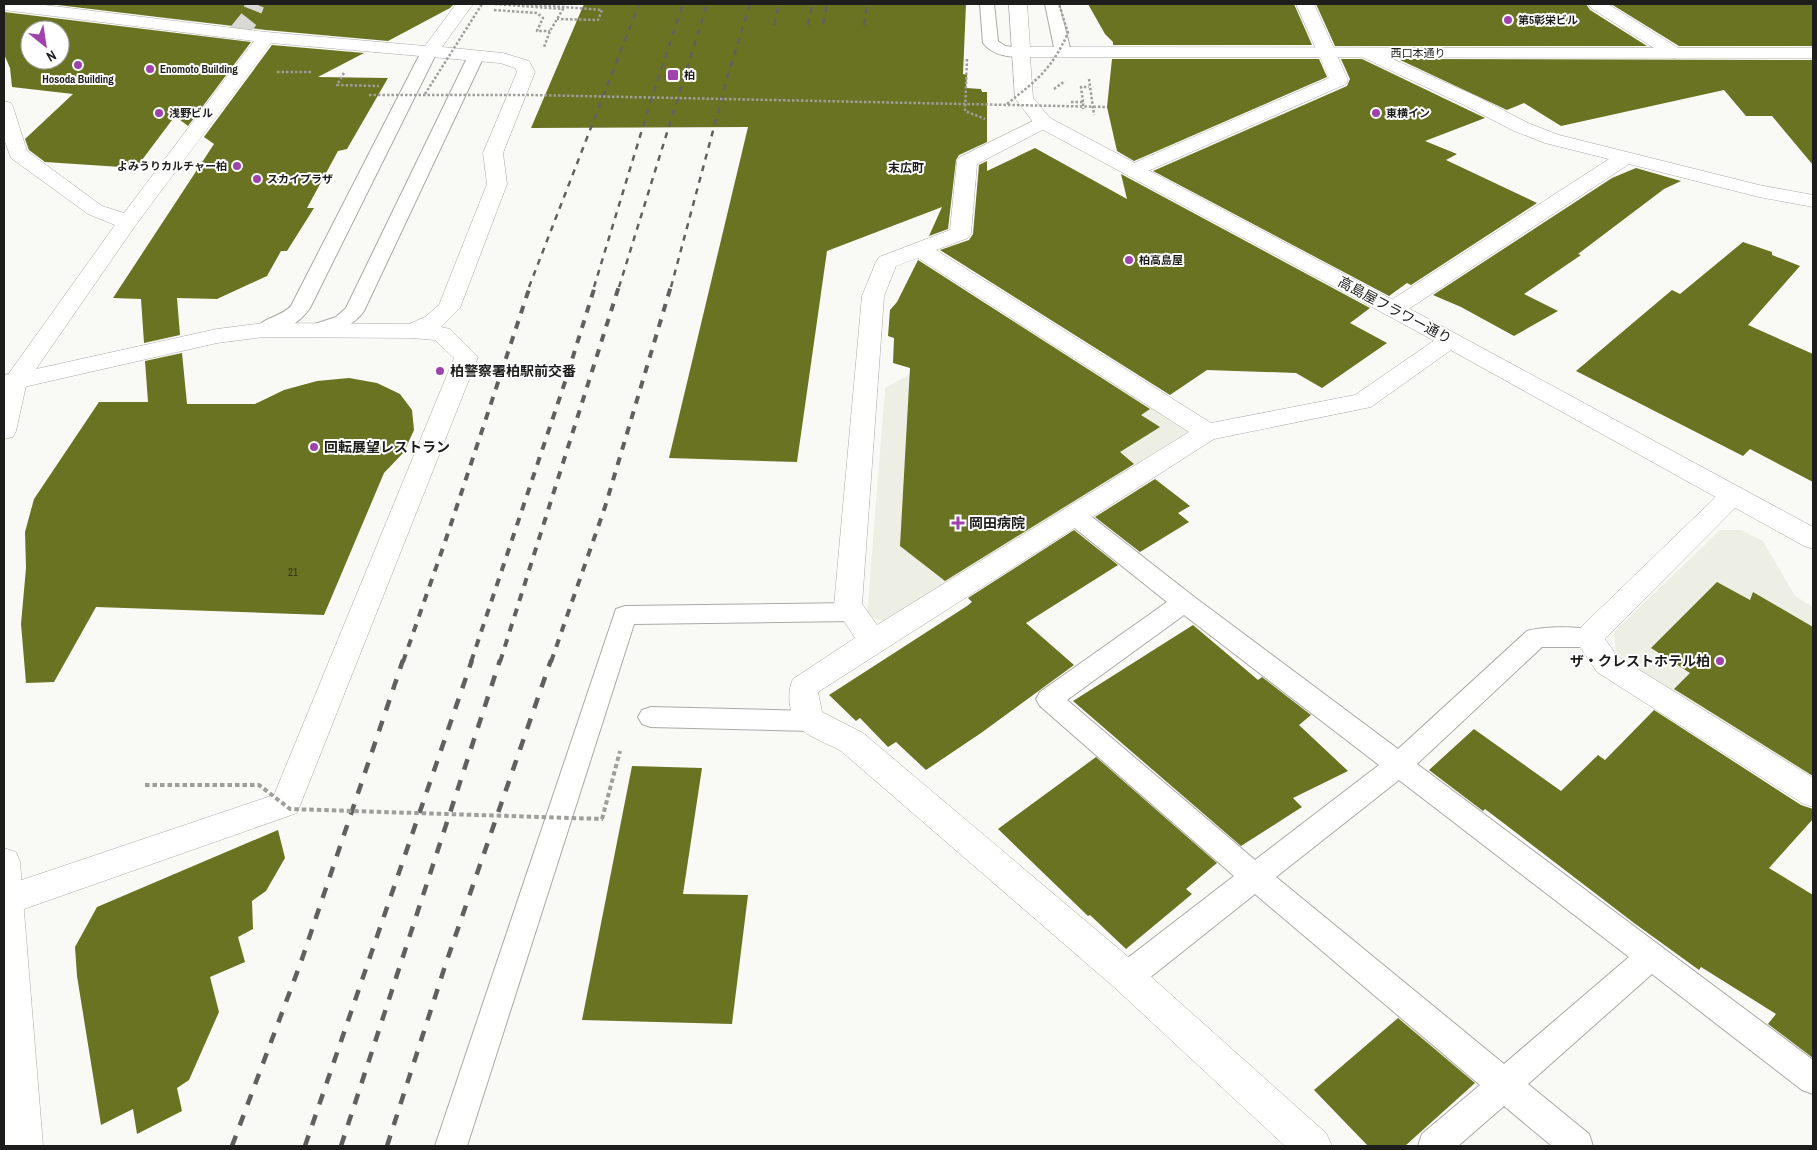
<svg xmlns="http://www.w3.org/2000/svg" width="1817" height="1150" viewBox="0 0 1817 1150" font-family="'Archivo Narrow','Noto Sans JP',sans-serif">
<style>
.built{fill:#edefe4}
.building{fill:#6a7322;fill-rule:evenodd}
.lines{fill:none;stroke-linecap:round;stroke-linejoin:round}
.pedestrian-tunnel{stroke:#d8d9d5;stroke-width:19;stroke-dasharray:19 10;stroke-linecap:butt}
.service-casing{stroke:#a9a9a6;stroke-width:2}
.minor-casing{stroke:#a9a9a6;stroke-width:1}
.tertiary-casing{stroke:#a9a9a6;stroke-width:1}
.path-far1{stroke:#9e9e9b;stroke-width:2.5;stroke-dasharray:2.5 2;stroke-linecap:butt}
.path{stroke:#9e9e9b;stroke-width:4;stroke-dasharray:4.5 3;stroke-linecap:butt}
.service{fill:#fff;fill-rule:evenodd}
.minor{fill:#fff;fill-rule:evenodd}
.tertiary{fill:#fff;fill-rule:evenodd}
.rail-far2{stroke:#60605e;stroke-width:2.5;stroke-dasharray:6 6;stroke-linecap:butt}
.rail-far1{stroke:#60605e;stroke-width:4;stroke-dasharray:8 8;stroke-linecap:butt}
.rail{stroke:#60605e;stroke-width:4.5;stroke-dasharray:11 11;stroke-linecap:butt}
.path-bridge-far1{stroke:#9e9e9b;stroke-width:2.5;stroke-dasharray:2.5 2;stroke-linecap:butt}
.path-bridge{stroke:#9e9e9b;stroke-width:4;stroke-dasharray:4.5 3;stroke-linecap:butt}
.poi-dot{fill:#9f42ac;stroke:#fff;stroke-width:2}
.labels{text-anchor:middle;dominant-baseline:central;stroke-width:4;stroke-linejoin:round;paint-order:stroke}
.far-poi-label{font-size:11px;font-weight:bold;fill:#1d1d1c;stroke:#fff;text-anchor:start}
.far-street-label{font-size:11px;fill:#1d1d1c;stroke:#fff}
.number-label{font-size:11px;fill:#30321e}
.far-neighbourhood-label{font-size:12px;font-weight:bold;fill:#1d1d1c;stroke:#fff}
.street-label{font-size:14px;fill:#1d1d1c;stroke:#fff}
.poi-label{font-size:14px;font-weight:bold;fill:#1d1d1c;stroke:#fff;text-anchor:start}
</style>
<rect width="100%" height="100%" fill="#f9faf6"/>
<g class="built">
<path d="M1011 318 1189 431 885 622 867 616 885 388Z"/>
<path d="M1720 530H1741L1763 541 1795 596 1813 607V777L1637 670 1616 652 1614 632Z"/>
</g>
<g class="building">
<path d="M49 4H454L450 8 388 41 266 30Z"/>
<path d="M584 4H966L963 74 967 75 966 88 981 89 982 92H987V142L959 155 956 160 948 229 929 236 942 207 827 251 797 462 669 458 748 127 531 128Z"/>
<path d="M1088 4H1294L1312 45H1113V42L1105 34Z"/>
<path d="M1316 4H1586L1590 10 1647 46H1335Z"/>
<path d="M1611 4H1813V46H1679Z"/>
<path d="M4 12 251 42 188 126 175 116 136 168 45 162 29 150 25 139 73 94 12 87 10 68 4 54ZM30 30H60V60H30Z"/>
<path d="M272 45 364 53 318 77 388 78 347 149 338 151 307 208H314L287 251H281L267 276 217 299 177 298 180 335 144 343 141 299 113 298 214 144 204 137Z"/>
<path d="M1112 59H1319L1327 77 1134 161 1117 151 1107 107Z"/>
<path d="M1341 59H1362L1485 118 1425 141 1457 154 1446 160 1537 203 1411 285 1407 283 1389 296 1153 171 1347 86 1350 79Z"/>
<path d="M1398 59 1813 60V165L1772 116H1746L1724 90 1561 126 1524 103 1507 110Z"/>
<path d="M1035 148 1127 199 1121 174 1370 308 1350 323 1387 343 1322 388 1296 373 1207 370 1170 395 940 250 969 240 973 234 979 165 987 161V171Z"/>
<path d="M1636 168 1681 181 1664 189 1578 254 1581 255 1524 294 1558 311 1514 336 1461 307 1433 295 1612 178Z"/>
<path d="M1743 242 1772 252V255L1800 266 1748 325 1813 354V482L1750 449 1743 456 1576 371 1672 290 1680 294Z"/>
<path d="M918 260 1150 409 1141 415 1160 427 1120 452 1134 464 945 581 900 546 910 368 893 363 894 338 888 336 890 310 897 302Z"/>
<path d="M182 353 187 404H255L284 390 317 381 349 378 377 383 400 394 412 410 414 430 404 452 384 473 324 615 96 607 54 682 26 683 21 624 26 568 25 532 34 499 99 402H148L145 361Z"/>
<path d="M1155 479 1190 506 1178 513 1189 522 1140 552 1095 517Z"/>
<path d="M1074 530 1118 565 1026 623 1074 665 981 733 926 770 896 742 888 747 860 718 856 721 829 695 967 606 972 602 968 598Z"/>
<path d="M1717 582 1750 600 1753 592 1813 627V776L1674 689 1690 673 1651 648Z"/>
<path d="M1193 625 1258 680 1262 677 1311 715 1299 725 1348 771 1293 798 1302 807 1241 846 1073 701Z"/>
<path d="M1654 710 1801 805 1813 809V819L1769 868 1813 895V1058L1768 1024 1776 1014 1701 967 1699 970 1634 923 1485 809 1483 811 1429 770 1474 729 1561 791 1598 755 1605 760Z"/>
<path d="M1096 757 1217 863 1186 889 1192 894 1126 949 1090 915 1088 916 998 829Z"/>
<path d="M632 766 702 768 683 894 748 895 732 1024 582 1020Z"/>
<path d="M278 830 285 858 266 891 252 901 253 929 238 937 245 962 210 977 219 1012 189 1080 177 1088 182 1111 137 1134 133 1109 101 1125 77 976 75 947 97 907Z"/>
<path d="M1398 1018 1475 1083 1405 1146H1368L1314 1090Z"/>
</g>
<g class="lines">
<path class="pedestrian-tunnel" d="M237 34 249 19 255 4"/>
<g class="service-casing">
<g id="service">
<path d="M980 4H994L998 41 1005 46 1027 49 1030 52 1027 55C1013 59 993 56 983 43Z"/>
<path d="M1045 4H1059L1071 52 1068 55H1058L1055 52Z"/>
<path d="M429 47 434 49 437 52 310 308C300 323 275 339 257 334L254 330C262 318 281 317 291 306L421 52 424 49Z"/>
<path d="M476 51 482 53 484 56 364 311C354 326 327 339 309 334L306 330 309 326 336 317 346 308 468 56 470 53Z"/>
<path d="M1075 508 1083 510 1193 596 1398 749 1527 631C1544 626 1580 626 1597 631L1600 638 1597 645 1588 647H1542L1417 764 1813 1060V1094L1802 1090 1652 974 1528 1084 1589 1134 1593 1146H1552L1504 1106 1458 1146H1418L1422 1134 1480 1085 1255 894 1138 987 1127 991 1116 987 1112 977 1116 967 1234 876 1040 706 1036 699 1040 692 1167 602 1067 522 1064 516 1067 510ZM1184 615 1379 765 1255 860 1067 700ZM1399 780 1629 957 1504 1064 1276 877Z"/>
<path d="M852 603 861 606 864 612 861 618 852 621 634 624 467 1146H435L616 609 625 606Z"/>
<path d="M651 707 811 711 820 714 824 721 820 728 811 731 651 727 642 724 638 717 642 710Z"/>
</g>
</g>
<g class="minor-casing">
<g id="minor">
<path d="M4 4H36L266 32 425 46 456 4H473L442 47 503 53 529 61 535 72 503 153 507 184 460 308 441 327 450 329 478 357 297 813 7 915 4 914V886L274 795 454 358 435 340 412 338 264 337 217 343 15 389 7 386 4 380 7 376 115 225 88 214 11 158 4 139V101L11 103 13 107 27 151 102 206 124 213 254 41 4 10ZM271 43 500 63 515 68 517 72 483 153 487 184 439 305 425 317 409 324 264 323 217 329 36 369 135 226Z"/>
<path d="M1296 4H1314L1348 80 1346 84 1141 174 1134 176 1127 174 1124 170 1127 166 1329 78Z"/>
<path d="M1588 4H1608L1680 49 1683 53 1680 57 1674 58 1668 57 1591 8Z"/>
<path d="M1368 48 1478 97 1528 123 1559 135 1759 185 1813 195V207L1759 197 1629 164 1401 314 1393 316 1385 314 1382 309 1385 304 1609 159 1545 143 1514 131 1464 105 1362 57 1359 53 1362 49Z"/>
<path d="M1043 116 1050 118 1053 122 1050 126 977 164 971 233 968 238 936 250 1211 423 1355 395 1442 335 1450 333 1458 335 1462 340 1458 345 1371 407 1214 439 818 692 822 712 863 733 1139 966 1326 1133 1332 1146H1285L1115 988 841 751C829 744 813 739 802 730 789 721 786 692 793 679L855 638 834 606 862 296 876 262 879 257 950 230 957 161 960 157ZM918 258 1189 432 877 625 862 604 884 296 896 266Z"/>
<path d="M1733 486 1742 489 1746 495 1742 501 1605 639 1617 656 1813 778V807L1802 803 1597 672 1574 638 1578 630 1724 489Z"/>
</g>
</g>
<g class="tertiary-casing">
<g id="tertiary">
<path d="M1009 4H1027L1030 47 1813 48V58L1030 57 1033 98 1050 118 1425 317 1813 527V549L1804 546 1409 327 1036 126 1015 98Z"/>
<path d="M15 373 23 376 27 381 16 431 13 437 4 439V375Z"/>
<path d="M4 848 16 852 20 862 43 1146H5Z"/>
</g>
</g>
<g class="path-far1">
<path d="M495 4 563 9 550 31 544 47"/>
<path d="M526 4 602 10 598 20 557 19"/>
<path d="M494 10 537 13 543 18 537 31H550"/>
<path d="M967 59 965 111 985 119"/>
<path d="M277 72H313"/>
<path d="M344 73 337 85 379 86"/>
<path d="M1089 79 1094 115"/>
<path d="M1054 89 1065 81"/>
<path d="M1071 102H1083V109"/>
<path d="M1083 102 1081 87H1089"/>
</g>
<path class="path" d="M602 819 620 751"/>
<use href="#service" class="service"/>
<use href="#minor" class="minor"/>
<use href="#tertiary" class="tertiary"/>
<g class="rail-far2">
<path d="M823 24 827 4"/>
<path d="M774 25 779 4"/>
<path d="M808 25 812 4"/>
<path d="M864 25 867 4"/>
<path d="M529 287 639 4"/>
<path d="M594 287 652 97 683 4"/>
<path d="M619 287 707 4"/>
<path d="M671 287 728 75 750 4"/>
</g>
<g class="rail-far1">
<path d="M403 662 446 539 530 286"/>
<path d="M471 662 566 379 595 286"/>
<path d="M500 662 619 286"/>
<path d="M551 662 605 507 671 286"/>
</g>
<g class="rail">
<path d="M232 1146 301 962 403 660"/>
<path d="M305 1146 472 660"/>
<path d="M341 1146 500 660"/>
<path d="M387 1146 446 963 551 660"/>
</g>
<g class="path-bridge-far1">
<path d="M425 94 482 4"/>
<path d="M369 95H531L1107 107"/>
<path d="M1007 104C1038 79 1051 70 1068 33L1059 4"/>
</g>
<path class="path-bridge" d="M145 785H259L290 809 603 819"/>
</g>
<g class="poi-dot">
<circle cx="1508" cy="20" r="5"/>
<circle cx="78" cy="65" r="5"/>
<circle cx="150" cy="69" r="5"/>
<rect x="667" y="69" width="12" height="12" rx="2.5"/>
<circle cx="159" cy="113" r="5"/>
<circle cx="1376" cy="113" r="5"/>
<circle cx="237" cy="166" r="5"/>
<circle cx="257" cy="179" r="5"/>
<circle cx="1129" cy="260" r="5"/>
<circle cx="440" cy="371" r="5"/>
<circle cx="314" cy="447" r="5"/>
<path d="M955.5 515.5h5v5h5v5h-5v5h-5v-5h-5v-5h5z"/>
<circle cx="1720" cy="661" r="5"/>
</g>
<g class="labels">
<g class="far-poi-label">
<text x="1518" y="20">第5彰栄ビル</text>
<text x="160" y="69">Enomoto Building</text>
<text x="684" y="75">柏</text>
<text x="78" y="79" text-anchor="middle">Hosoda Building</text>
<text x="169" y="113">浅野ビル</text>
<text x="1386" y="113">東横イン</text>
<text x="227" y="166" text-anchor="end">よみうりカルチャー柏</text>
<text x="267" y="179">スカイプラザ</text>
<text x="1139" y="260">柏高島屋</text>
</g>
<g class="far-street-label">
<text x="1418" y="53">西口本通り</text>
</g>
<g class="number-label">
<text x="293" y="572">21</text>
</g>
<g class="far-neighbourhood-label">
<text x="906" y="168">末広町</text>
</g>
<g class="street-label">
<text transform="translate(1395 310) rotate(28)">高島屋フラワー通り</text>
</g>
<g class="poi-label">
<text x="450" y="371">柏警察署柏駅前交番</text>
<text x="324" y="447">回転展望レストラン</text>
<text x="969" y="523">岡田病院</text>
<text x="1710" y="661" text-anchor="end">ザ・クレストホテル柏</text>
</g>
</g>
<rect width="1817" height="1150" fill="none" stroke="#1d1d1c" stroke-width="10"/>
<g transform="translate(45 45) rotate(150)"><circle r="24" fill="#ffffff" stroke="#a5a5a4"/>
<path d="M0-4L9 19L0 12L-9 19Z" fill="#9f42ac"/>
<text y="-8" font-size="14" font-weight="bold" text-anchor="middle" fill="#1d1d1c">N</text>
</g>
</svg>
